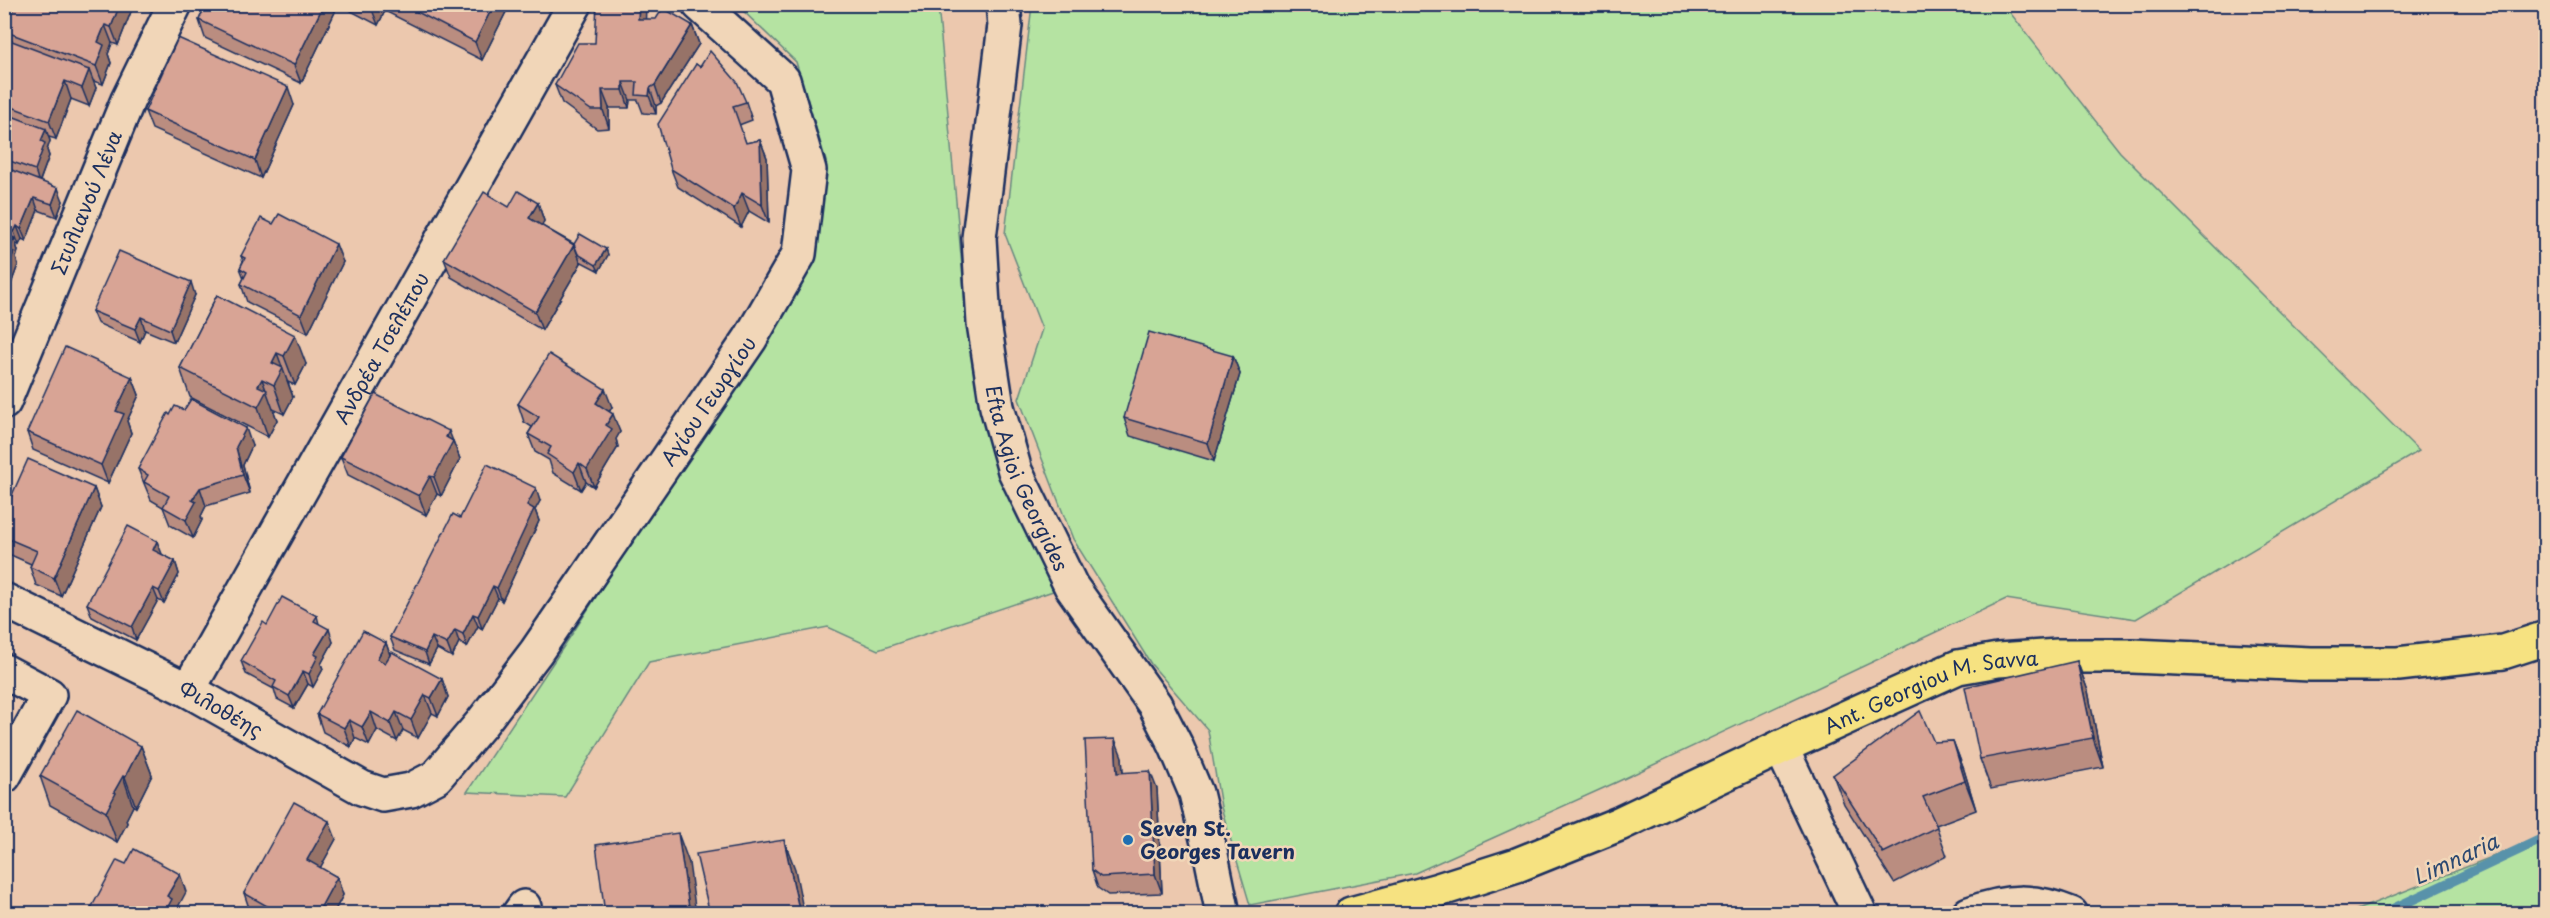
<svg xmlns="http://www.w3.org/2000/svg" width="2550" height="918" viewBox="0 0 2550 918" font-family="'Playpen Sans',sans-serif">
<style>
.green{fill:#b5e3a2;stroke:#688980;stroke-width:1.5}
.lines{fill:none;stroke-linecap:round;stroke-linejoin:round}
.stream{stroke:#5992aa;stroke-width:10}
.minor-casing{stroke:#1b2f5e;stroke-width:38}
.major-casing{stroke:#1b2f5e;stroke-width:38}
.minor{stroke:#f1d6b8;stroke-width:33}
.major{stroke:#f6e281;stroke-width:33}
.wall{fill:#ba8d80;stroke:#1b2f5e;stroke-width:1.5}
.shaded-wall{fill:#977368;stroke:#1b2f5e;stroke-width:1.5}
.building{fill:#d8a495;stroke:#1b2f5e;stroke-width:1.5}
.poi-dot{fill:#1f6fb2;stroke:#f1d6b8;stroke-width:2}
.labels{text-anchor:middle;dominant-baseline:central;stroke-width:5;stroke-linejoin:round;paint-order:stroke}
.street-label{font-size:20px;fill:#1b2f5e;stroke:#f1d6b8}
.poi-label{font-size:20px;font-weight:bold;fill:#1b2f5e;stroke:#f1d6b8;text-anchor:start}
.water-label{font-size:21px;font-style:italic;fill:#2b4871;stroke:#f1d6b8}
</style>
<rect width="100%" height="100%" fill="#ecc8ae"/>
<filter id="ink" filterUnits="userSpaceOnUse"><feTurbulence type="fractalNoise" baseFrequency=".0167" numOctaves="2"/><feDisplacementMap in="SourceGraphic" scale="12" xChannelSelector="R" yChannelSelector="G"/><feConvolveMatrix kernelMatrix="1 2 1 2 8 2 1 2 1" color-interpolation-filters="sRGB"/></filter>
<g filter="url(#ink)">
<g class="green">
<path d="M737 5H938L967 321 1003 484 1053 591 878 650 828 627 649 662 565 797 467 792 576 628 811 262 826 161 796 62Z"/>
<path d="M1032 5H2004L2120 152 2419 451 2136 619 2006 599 1617 782 1415 873 1250 905 1221 807 1208 730 1151 664 1073 539 1019 399 1042 329 1005 234Z"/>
<path d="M2545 836V913H2349Z"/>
</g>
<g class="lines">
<path class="stream" d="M2382 914 2546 837"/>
<g class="minor-casing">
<g id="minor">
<path id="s1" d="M1003 4 1005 25 979 238 984 323 997 407 1015 471 1071 586 1155 705 1176 746 1196 793 1211 855 1223 914"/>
<path id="s2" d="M4 402 128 100 175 4"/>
<path id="s3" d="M4 600 188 690 362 788 383 795 411 790 436 777 481 724 536 652 750 339 799 254 809 170 783 80 699 4"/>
<path d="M4 671 49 695 4 776"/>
<path id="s4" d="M188 690 575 4"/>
<path d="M1781 747 1860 914"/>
<path d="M519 914 524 907"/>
<path d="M1969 914C2007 900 2034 899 2071 914"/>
</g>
</g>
<g class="major-casing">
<g id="major">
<path id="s5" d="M1351 914 1435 891 1517 865 1619 824 1781 747 1958 667 1998 660 2058 656H2133L2310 664H2398L2503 652 2546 638"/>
</g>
</g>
<use href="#minor" class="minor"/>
<use href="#major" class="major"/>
</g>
<g class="wall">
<path d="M206 4H333L335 12 301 83 205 38 199 20Z"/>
<path d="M349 4H510L482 60 385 11 378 25 351 11Z"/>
<path d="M132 9 118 45 112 43 108 54 111 63 103 84 93 81 96 88 89 106 71 99 56 139 49 137 50 141 47 150 49 156 40 181 63 201 57 217 38 210 26 241 22 239 19 245 16 244 18 251 16 258 18 265 8 292 4 291V181L8 171 4 170V38L7 39 4 31Z"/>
<path d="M645 19 692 25 699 44 661 103 656 106V114L643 113 638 100H630L629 108H609V128L597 129 562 103 555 85 595 43Z"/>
<path d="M696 64 746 102 752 120 739 125 746 143 760 140 767 158 769 223 749 211 741 227 678 187 671 169Z"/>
<path d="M294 105 261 178 152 129 145 111Z"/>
<path d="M538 203 544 221 542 226 574 244 606 249 608 255 599 271 580 261 581 263 542 330 451 277 444 259 509 207Z"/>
<path d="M241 256 343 262 308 333 247 302 241 284 244 278 240 268 243 261Z"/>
<path d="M195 295 174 342 145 330 140 342 97 323 92 311Z"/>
<path d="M217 295 306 364 295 385 288 382 293 397 284 414 273 409 277 420 268 437 190 397 180 368Z"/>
<path d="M1233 356 1240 374 1214 461 1130 436 1124 418Z"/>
<path d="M132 377 139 395 127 421 131 433 108 483 33 450 27 432Z"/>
<path d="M518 404 612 407 609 412 620 432 616 439 618 447 594 487 586 482 581 490 553 473 549 460 535 452 528 434 532 427 524 422Z"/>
<path d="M170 415 252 446 243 465 250 493 206 506 201 516 202 520 193 538 170 525 163 507 151 500 138 469Z"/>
<path d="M452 440 453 441 460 459 441 496 437 494 426 515 348 475 341 457Z"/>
<path d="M94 488 101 507 61 596 36 585 30 567 31 564 4 552V513Z"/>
<path d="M540 501 535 510 539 521 502 601 498 598 482 629 478 626 467 647 459 642 452 657 437 649 429 664 395 650 390 637 460 518Z"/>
<path d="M161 554 175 561 179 574 164 603 158 600 136 640 92 617 87 604Z"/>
<path d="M317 616 319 624 333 642 321 664 323 669 313 687 308 684 294 708 277 699 274 689 246 674 241 661 267 625Z"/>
<path d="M386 643 390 655 442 679 448 697 438 716 432 713 418 738 403 730 397 741 377 730 369 745 355 738 351 747 323 732 317 714Z"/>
<path d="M2077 661 2088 691 2103 767 1991 789 1980 759Z"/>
<path d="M1953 741 1964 770 1976 810 1936 825 1947 856 1894 883 1844 804 1833 775 1934 742Z"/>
<path d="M141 746 152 775 136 807 133 806 126 820 127 823 117 842 50 805 40 776Z"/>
<path d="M1122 757 1123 773 1157 789 1162 893 1108 895 1098 888 1092 870Z"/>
<path d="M336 839 320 868 337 877 343 895 333 914H255L250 911 244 893Z"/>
</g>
<g class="shaded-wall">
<path d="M120 4H130L132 9 118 45 111 27Z"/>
<path d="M324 4H333L335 12 301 83 294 65Z"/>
<path d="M372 4H383L385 11 378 25 371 7Z"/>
<path d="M494 4H510L482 60 475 42Z"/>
<path d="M639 4H646L645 37 638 19Z"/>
<path d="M105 25 112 43 108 54 111 63 103 84 96 66 98 42Z"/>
<path d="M692 25 699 44 661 103 655 85Z"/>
<path d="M89 70 96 88 89 106 82 88Z"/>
<path d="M65 81 71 99 56 139 49 121Z"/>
<path d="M623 82 630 100 629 108 623 90Z"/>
<path d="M288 87 294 105 261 178 255 160Z"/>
<path d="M650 88 656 106V114L649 96Z"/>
<path d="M602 90 609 108V128L603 110Z"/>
<path d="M46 129 50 141 47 150 49 156 39 183 35 170 41 141Z"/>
<path d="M760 140 767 158 769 223 762 205Z"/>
<path d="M58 188 63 201 57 217 52 204Z"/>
<path d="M742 193 749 211 741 227 734 209Z"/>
<path d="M34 198 38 210 26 241 21 229Z"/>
<path d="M538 203 544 221 536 236 529 218Z"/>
<path d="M17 226 22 239 19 245 14 232Z"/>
<path d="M14 238 18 251 16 258 18 265 8 292 4 284V276L9 251Z"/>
<path d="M336 244 343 262 308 333 301 315Z"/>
<path d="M574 245 581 263 542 330 535 312Z"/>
<path d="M606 249 608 255 599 271 596 265Z"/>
<path d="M191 282 195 295 174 342 170 330Z"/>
<path d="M141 317 145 330 140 342 135 329Z"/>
<path d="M295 335 306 364 295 385 284 356Z"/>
<path d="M277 353 293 397 284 414 274 385 272 363Z"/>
<path d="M1233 356 1240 374 1214 461 1208 443Z"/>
<path d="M132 377 139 395 127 421 131 433 108 483 101 465 116 411Z"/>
<path d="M262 379 277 420 268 437 258 407V386Z"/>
<path d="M605 389 612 407 603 422 596 403Z"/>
<path d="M613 414 620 432 616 439 618 447 594 487 587 469 606 425Z"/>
<path d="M246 428 252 446 243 465 250 493 243 475 236 447Z"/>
<path d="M449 431 460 459 441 496 434 477Z"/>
<path d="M579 463 586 482 581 490 574 472Z"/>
<path d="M430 476 437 494 426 515 419 496Z"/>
<path d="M94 488 101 507 61 596 54 578Z"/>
<path d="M200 488 206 506 201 516 202 520 193 538 186 520 192 500Z"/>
<path d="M536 488 540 501 535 510 539 521 502 601 497 588 527 505Z"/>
<path d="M157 541 162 554 157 562 153 550Z"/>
<path d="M175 561 179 574 164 603 159 591Z"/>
<path d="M493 586 498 598 482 629 478 616Z"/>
<path d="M153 588 158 600 136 640 132 627Z"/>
<path d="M473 614 478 626 467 647 463 634Z"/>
<path d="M329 629 333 642 321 664 323 669 313 687 309 674 314 654Z"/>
<path d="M455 630 459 642 452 657 447 644Z"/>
<path d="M432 637 437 649 429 664 425 652Z"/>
<path d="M386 643 392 661 383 677 377 659Z"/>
<path d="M2077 661 2088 691 2103 767 2093 738Z"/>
<path d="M303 671 308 684 294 708 289 696Z"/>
<path d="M442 679 448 697 438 716 431 698Z"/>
<path d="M425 695 432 713 418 738 411 720Z"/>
<path d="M371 712 377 730 369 745 362 727Z"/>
<path d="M396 712 403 730 397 741 390 723Z"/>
<path d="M349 720 355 738 351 747 344 728Z"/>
<path d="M1115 739 1122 757 1124 791 1117 773Z"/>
<path d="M1953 741 1964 770 1976 810 1965 781Z"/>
<path d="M141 746 152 775 136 807 125 777Z"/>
<path d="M1150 771 1157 789 1162 893 1155 874Z"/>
<path d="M123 776 133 806 126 820 127 823 117 842 106 812 114 792Z"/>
<path d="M329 821 336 839 314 879 307 860Z"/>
<path d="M678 833 689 863 696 914H690Z"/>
<path d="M784 840 795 869 804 914H800Z"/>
<path d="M180 874 186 892 176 911 177 914H164L167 896Z"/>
<path d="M337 877 343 895 333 914H317Z"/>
</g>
<g class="building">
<path d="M15 4H120L111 27 105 25 98 42 104 45 96 66 4 31Z"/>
<path d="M206 4H324L294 65 199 20Z"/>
<path d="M402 4H494L475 42Z"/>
<path d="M597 4H639L638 19H656L663 8 692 25 655 85 650 88 649 96 636 95 637 82H623V90H602L603 110H591L555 85 578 43H595Z"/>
<path d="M4 38 89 70 82 88 65 81 49 121 4 104Z"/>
<path d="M178 38 288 87 255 160 145 111Z"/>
<path d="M710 51 737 82 746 102 733 106 746 143 760 140 762 205 742 193 734 209 671 169 658 124 696 64 700 67Z"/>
<path d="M4 113 46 129 41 141 45 143 35 170 4 159Z"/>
<path d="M9 169 58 188 52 204 34 198 21 229 17 226 14 232 4 228V181Z"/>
<path d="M518 191 538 203 529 218 574 245 535 312 444 259 484 192 509 207Z"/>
<path d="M279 214 336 244 301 315 241 284 247 272 240 268 245 258 241 256 261 218 273 224Z"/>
<path d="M4 234 14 238 9 251 14 252 4 276Z"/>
<path d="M580 234 606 249 596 265 578 254 574 244Z"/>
<path d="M119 251 191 282 170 330 141 317 135 329 92 311Z"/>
<path d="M217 295 295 335 284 356 277 353 272 363 283 368 274 385 262 379 258 386 267 390 258 407 180 368Z"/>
<path d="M1149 332 1233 356 1208 443 1124 418Z"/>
<path d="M65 347 132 377 116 411 124 414 101 465 27 432Z"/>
<path d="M549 354 605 389 596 403 613 414 606 425 612 429 587 469 579 463 574 472 547 454 551 447 528 434 539 417 518 404Z"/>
<path d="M375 394 449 431 446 437 453 441 434 477 430 476 419 496 341 457Z"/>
<path d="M191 399 246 428 236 447 243 475 200 488 192 500 196 502 186 520 163 507 169 496 144 482 148 475 138 469 168 413 170 415 175 406 184 410Z"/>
<path d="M28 459 94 488 54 578 30 567 37 551 4 537V513Z"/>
<path d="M487 464 536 488 527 505 534 509 497 588 493 586 478 616 473 614 463 634 455 630 447 644 432 637 425 652 390 637 453 514 460 518Z"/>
<path d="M128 526 157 541 153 550 175 561 159 591 153 588 132 627 87 604Z"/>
<path d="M282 597 317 616 314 621 329 629 314 654 318 656 309 674 303 671 289 696 273 687 276 681 241 661 263 622 267 625Z"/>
<path d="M363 631 386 643 377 659 385 663 392 652 442 679 431 698 425 695 411 720 396 712 390 723 371 712 362 727 349 720 344 728 317 714Z"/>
<path d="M2077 661 2093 738 1980 759 1965 687Z"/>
<path d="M77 710 141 746 125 777 123 776 114 792 116 793 106 812 40 776Z"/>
<path d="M1920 711 1934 742 1953 741 1965 781 1923 797 1937 827 1883 853 1833 775Z"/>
<path d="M1115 739 1117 773 1150 771 1155 874 1101 877 1092 870 1085 740Z"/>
<path d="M294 802 329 821 307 860 337 877 317 914H281L244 893Z"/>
<path d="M678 833 690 914H605L596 845Z"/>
<path d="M784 840 800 914H710L696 854Z"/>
<path d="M134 849 180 874 167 896 172 899 164 914H88L117 860 126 864Z"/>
</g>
</g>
<circle class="poi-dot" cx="1128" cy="840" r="6"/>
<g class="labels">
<g class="street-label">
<text stroke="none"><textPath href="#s2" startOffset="216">Στυλιανού Λένα</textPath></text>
<text stroke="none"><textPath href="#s4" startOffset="393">Ανδρέα Τσελέπου</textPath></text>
<text stroke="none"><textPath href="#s3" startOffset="948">Αγίου Γεωργίου</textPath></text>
<text stroke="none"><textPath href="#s1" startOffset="483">Efta Agioi Georgides</textPath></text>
<text stroke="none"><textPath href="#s5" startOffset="624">Ant. Georgiou M. Savva</textPath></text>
<text stroke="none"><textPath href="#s3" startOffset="243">Φιλοθέης</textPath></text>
</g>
<g class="poi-label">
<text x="1140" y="828">Seven St.<tspan x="1140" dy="23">Georges Tavern</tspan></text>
</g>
<g class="water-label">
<text transform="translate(2455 858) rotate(-25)">Limnaria</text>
</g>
</g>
<rect width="2550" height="918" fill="none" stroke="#f1d6b8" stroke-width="24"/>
<rect x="12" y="12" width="2526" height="894" fill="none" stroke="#1b2f5e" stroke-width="2" filter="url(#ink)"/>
</svg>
